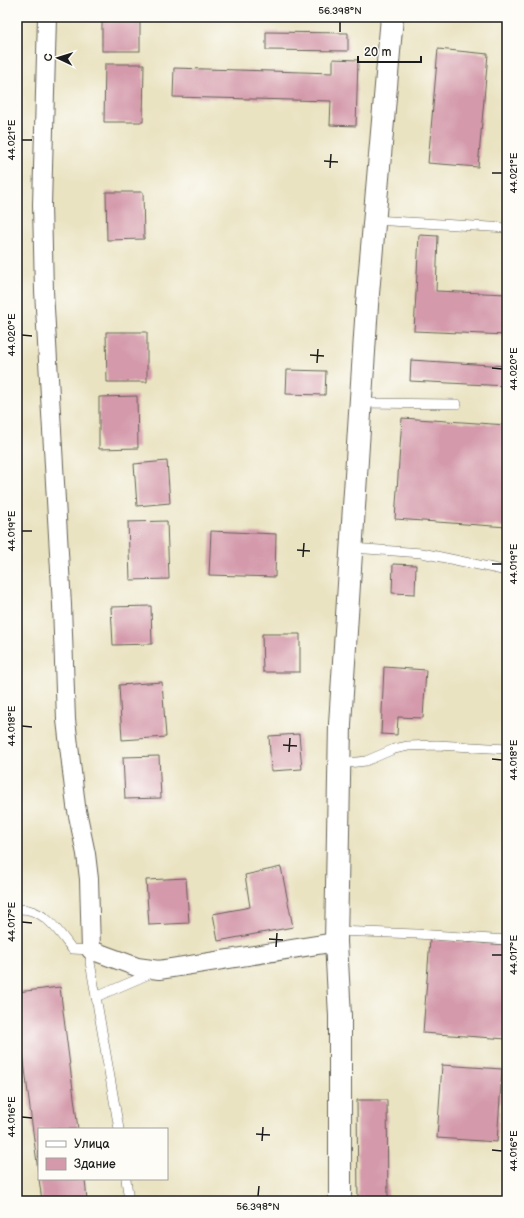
<svg xmlns="http://www.w3.org/2000/svg" width="524" height="1218" viewBox="0 0 524 1218" font-family="'Balsamiq Sans',sans-serif">
<style>
.building{fill:#d49aab}
.lines{fill:none;stroke-linecap:round;stroke-linejoin:round}
.service-casing{stroke:#646256;stroke-width:10}
.minor-casing{stroke:#646256;stroke-width:20}
.tertiary-casing{stroke:#646256;stroke-width:24}
.service{stroke:#fff;stroke-width:9}
.minor{stroke:#fff;stroke-width:18}
.tertiary{stroke:#fff;stroke-width:22}
.ticks{fill:none;stroke:#1c1c1c;stroke-width:1.5}
.neatline{fill:none;stroke:#1c1c1c;stroke-width:1.5}
.ticks-label{font-size:10px;text-anchor:middle;fill:#1c1c1c}
</style>
<rect width="100%" height="100%" fill="#fdfcf7"/>
<filter id="ink" filterUnits="userSpaceOnUse"><feTurbulence type="fractalNoise" baseFrequency=".025" numOctaves="2"/><feDisplacementMap in="SourceGraphic" scale="8" xChannelSelector="R" yChannelSelector="G"/><feConvolveMatrix kernelMatrix="1 2 1 2 8 2 1 2 1" color-interpolation-filters="sRGB"/></filter>
<filter id="wash" filterUnits="userSpaceOnUse"><feTurbulence type="fractalNoise" baseFrequency=".012" numOctaves="4" result="noise"/><feDisplacementMap in="SourceGraphic" scale="16" xChannelSelector="R" yChannelSelector="G"/><feGaussianBlur stdDeviation="0.9" result="paint"/><feColorMatrix in="noise" values="0 0 0 0 0 0 0 0 0 0 0 0 0 0 0 0 0 1.4 0 .05"/><feComposite in="paint" operator="in"/></filter>
<g filter="url(#wash)">
<rect width="100%" height="100%" fill="#eae3c2"/>
<g id="blocks">
<g class="building">
<rect x="102" y="17" width="38" height="34"/>
<path d="M266 32 348 33V51L266 50Z"/>
<path d="M438 49 488 54 478 167 428 163Z"/>
<path d="M333 59 358 60 356 126 330 125 331 101 173 97 174 68 333 73Z"/>
<path d="M105 64H144L143 122H104Z"/>
<path d="M106 192H143L144 239 107 240Z"/>
<path d="M419 235 438 236 436 291 507 294V335L414 331Z"/>
<path d="M106 332H147V382H107Z"/>
<path d="M411 360 507 366V386L410 381Z"/>
<path d="M287 370 326 371 325 395 286 394Z"/>
<path d="M137 396 138 448 99 449V397Z"/>
<path d="M402 418 507 425V527L395 519Z"/>
<path d="M167 461 170 503 137 506 134 464Z"/>
<path d="M167 521 169 579 130 580 128 522Z"/>
<path d="M211 531 276 534 275 577 209 575Z"/>
<path d="M393 564 416 565 415 594 392 593Z"/>
<path d="M151 606 152 644 113 645 111 607Z"/>
<path d="M262 634H300V672H263Z"/>
<path d="M384 667 426 670 423 718 398 717 397 735 381 734Z"/>
<path d="M162 682 166 737 122 740 119 685Z"/>
<path d="M299 734 302 769 271 771 269 736Z"/>
<path d="M159 756 161 798 125 799 123 757Z"/>
<path d="M281 867 293 927 218 941 213 914 250 907 245 875Z"/>
<path d="M186 878 189 923 149 925 146 880Z"/>
<path d="M430 939 507 945V1039L423 1033Z"/>
<path d="M60 987 78 1129H39L38 1171 17 1007V992Z"/>
<path d="M442 1065 502 1069 497 1142 437 1138Z"/>
<path d="M357 1100H387L388 1201H358Z"/>
<path d="M39 1179H85L87 1201H42Z"/>
</g>
</g>
</g>
<g filter="url(#ink)">
<use href="#blocks" fill-opacity="0" stroke="#646256" stroke-width="1"/>
<g class="lines">
<g class="service-casing">
<g id="service">
<path d="M374 220 507 228"/>
<path d="M360 403 457 404"/>
<path d="M352 548 422 553 507 571"/>
<path d="M339 764 366 761 394 749 408 746 437 745 507 749"/>
<path d="M17 909C43 907 58 930 72 949L91 950 90 962 119 1129"/>
<path d="M336 931 417 934 507 940"/>
<path d="M96 997 154 972"/>
<path d="M126 1179 129 1201"/>
</g>
</g>
<g class="minor-casing">
<path id="minor" d="M47 17 42 205 44 291 62 605 66 720 76 806 86 854 89 879 91 950 137 967 159 970 336 942"/>
</g>
<g class="tertiary-casing">
<path id="tertiary" d="M340 1201V1016L336 942 340 724 367 305 392 17"/>
</g>
<use href="#service" class="service"/>
<use href="#minor" class="minor"/>
<use href="#tertiary" class="tertiary"/>
</g>
</g>
<path class="ticks" d="M340 32V22M22 140H32M324 161 338 162M330 168 331 154M492 173H502M22 335 32 336M310 355 324 356M317 363 318 349M492 368 502 369M22 531H32M297 550 310 551M303 557 304 543M492 564H502M22 726 32 727M283 745 297 746M289 752 290 738M492 759 502 760M22 922 32 923M269 939 283 940M276 947 277 933M492 955H502M22 1117 32 1118M256 1134 270 1135M262 1141 263 1127M492 1150 502 1151M258 1196 259 1186"/>
<rect width="524" height="1218" fill="none" stroke="#fdfcf7" stroke-width="44"/>
<rect x="38" y="1128" width="130" height="52" fill="#fdfcf7" stroke="#a3a29f"/>
<rect x="46" y="1141" width="20" height="6" fill="#ffffff" stroke="#a3a29f"/>
<text x="74" y="1148" font-size="12" fill="#1c1c1c">Улица</text>
<rect x="46" y="1158" width="20" height="12" fill="#d49aab" stroke="#a3a29f"/>
<text x="74" y="1168" font-size="12" fill="#1c1c1c">Здание</text>
<g transform="translate(58 58) rotate(274)" stroke="#fdfcf7" stroke-width="3" paint-order="stroke">
<path d="M0-3L7 15L0 10L-7 15Z" fill="#1c1c1c"/>
<text y="-6" font-size="11" font-weight="bold" text-anchor="middle" fill="#1c1c1c">С</text>
</g>
<path d="M358 56v6h63v-6" fill="none" stroke="#1c1c1c" stroke-width="2"/>
<text x="364" y="56" font-size="12" fill="#1c1c1c" stroke="#fdfcf7" stroke-width="3" paint-order="stroke">20 m</text>
<rect x="22" y="22" width="480" height="1174" class="neatline"/>
<g class="ticks-label">
<text x="340" y="14">56.398°N</text>
<text transform="translate(11 140) rotate(-90)" y="4">44.021°E</text>
<text transform="translate(513 173) rotate(-90)" y="4">44.021°E</text>
<text transform="translate(11 335) rotate(-90)" y="4">44.020°E</text>
<text transform="translate(513 369) rotate(-90)" y="4">44.020°E</text>
<text transform="translate(11 531) rotate(-90)" y="4">44.019°E</text>
<text transform="translate(513 564) rotate(-90)" y="4">44.019°E</text>
<text transform="translate(11 726) rotate(-90)" y="4">44.018°E</text>
<text transform="translate(513 760) rotate(-90)" y="4">44.018°E</text>
<text transform="translate(11 922) rotate(-90)" y="4">44.017°E</text>
<text transform="translate(513 955) rotate(-90)" y="4">44.017°E</text>
<text transform="translate(11 1117) rotate(-90)" y="4">44.016°E</text>
<text transform="translate(513 1151) rotate(-90)" y="4">44.016°E</text>
<text x="258" y="1210">56.398°N</text>
</g>
</svg>
